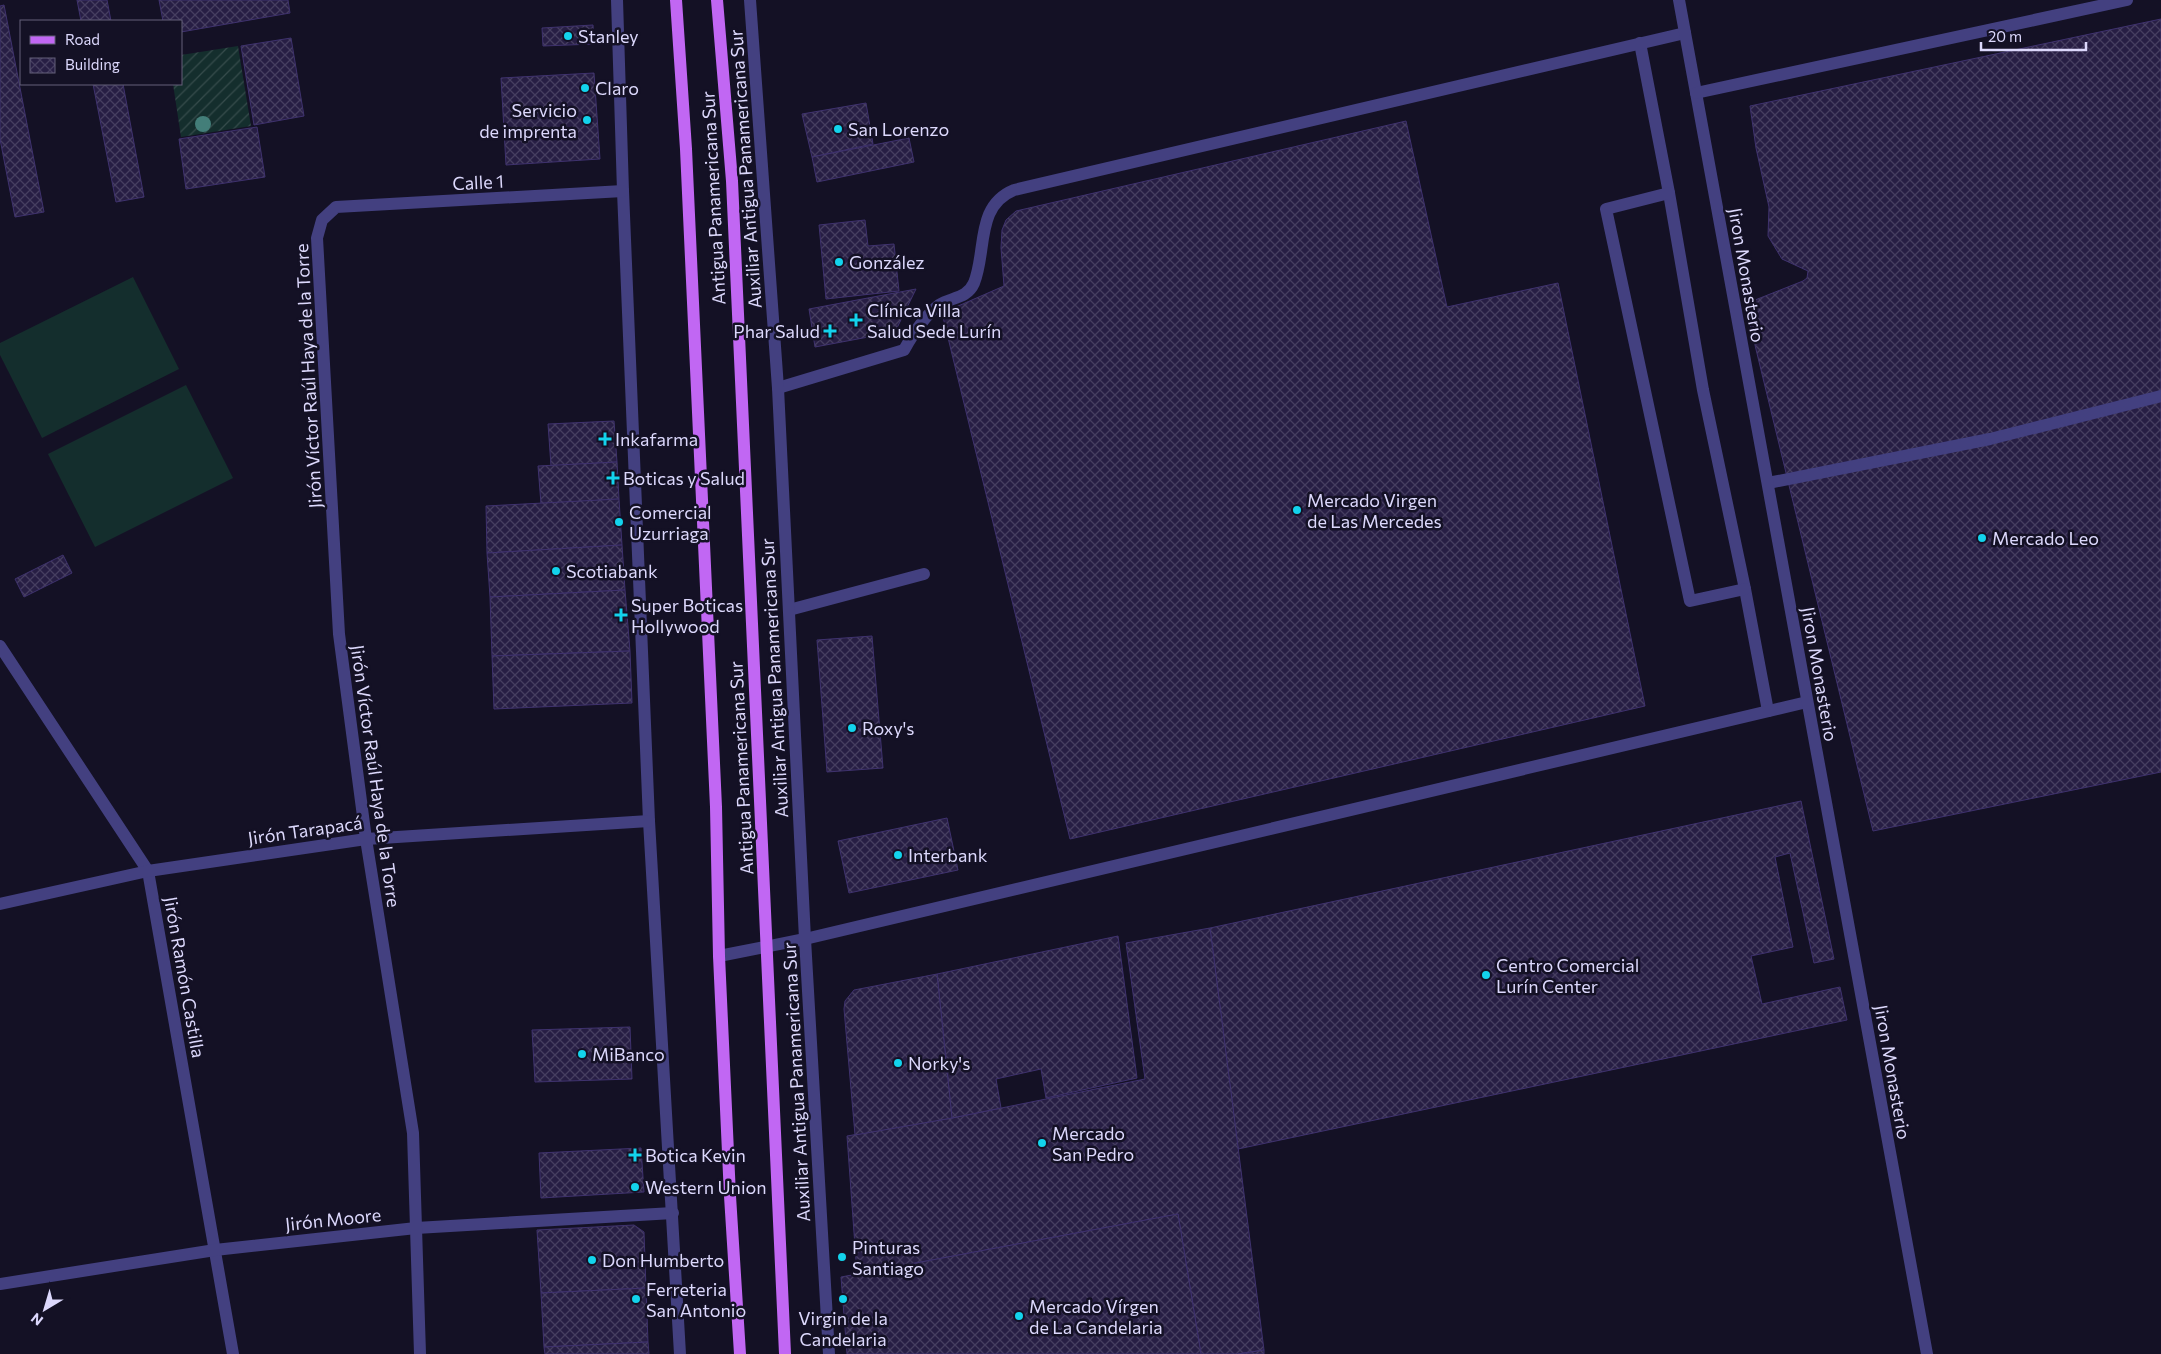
<svg xmlns="http://www.w3.org/2000/svg" width="2161" height="1354" viewBox="0 0 2161 1354" font-family="Commissioner,sans-serif">
<style>
.garden{fill:url(#garden-furrows)}
.pitch{fill:#142e2d}
.building{fill:url(#building-cross-hatch);stroke:#3f326e}
.lines{fill:none;stroke-linecap:round;stroke-linejoin:round}
.lane{stroke:#434080;stroke-width:12}
.street{stroke:#434080;stroke-width:12}
.primary{stroke:#c167f3;stroke-width:12}
.tree{fill:#437e79}
.poi-dot{fill:#13d3ec;stroke:#141125;stroke-width:2}
.labels{text-anchor:middle;dominant-baseline:central;stroke-width:5;stroke-linejoin:round;paint-order:stroke}
.poi-label{font-size:18px;fill:#dcd8fc;stroke:#141125;text-anchor:start}
.street-label{font-size:18px;fill:#dcd8fc;stroke:#141125}
</style>
<defs>
<pattern id="garden-furrows" width="10" height="10" patternUnits="userSpaceOnUse" patternTransform="scale(1.25)"><rect width="10" height="10" fill="#142e2d"/><path d="M-1 1l2-2M0 10L10 0M9 11l2-2" fill="none" stroke="#364c4c"/></pattern>
<pattern id="building-cross-hatch" width="8" height="8" patternUnits="userSpaceOnUse" patternTransform="scale(1.25)"><rect width="8" height="8" fill="#271e44"/><path d="M0 0l8 8M0 8l8-8" fill="none" stroke="#463e60"/></pattern>
</defs>
<rect width="100%" height="100%" fill="#141125"/>
<path class="garden" d="M238 46 251 126 181 137 173 84H181V55Z"/>
<g class="pitch">
<path d="M133 277 179 369 42 438 0 355V343Z"/>
<path d="M186 385 233 478 95 547 48 454Z"/>
</g>
<g class="building">
<path d="M77 0H107L111 21H81Z"/>
<path d="M159 0H288L290 13 181 32V21H163Z"/>
<path d="M4 5 44 212 15 217 0 139V6Z"/>
<path d="M2161 19V772L1873 831 1745 304 1803 281 1807 278 1808 271 1782 259 1768 236 1769 207 1756 148 1750 106Z"/>
<path d="M593 25 594 44 543 46 542 28Z"/>
<path d="M291 38 304 116 254 125 241 46Z"/>
<path d="M594 73 600 159 506 165 501 78Z"/>
<path d="M93 84H123L144 197 116 202Z"/>
<path d="M866 103 873 144 812 157 802 114Z"/>
<path d="M1406 121 1447 307 1558 283 1645 706 1070 839 942 313 1004 286 1001 248 1002 230 1006 220 1016 211Z"/>
<path d="M257 127 265 177 186 189 179 139Z"/>
<path d="M909 138 914 162 817 182 812 157Z"/>
<path d="M865 220 868 246 894 244 899 291 826 299 819 225Z"/>
<path d="M916 289 895 332 815 347 809 309Z"/>
<path d="M614 421 617 462 551 466 548 424Z"/>
<path d="M617 462 619 499 541 504 538 466Z"/>
<path d="M619 499 622 545 487 553 486 506Z"/>
<path d="M622 545 625 590 490 597 487 553Z"/>
<path d="M63 555 72 573 24 597 15 579Z"/>
<path d="M625 590 630 651 492 656 490 597Z"/>
<path d="M872 636 883 768 827 772 817 640Z"/>
<path d="M630 651 632 703 494 709 492 656Z"/>
<path d="M1801 801 1834 959 1814 963 1790 853 1775 857 1793 947 1751 956 1762 1004 1840 987 1847 1020 1238 1149 1210 928Z"/>
<path d="M947 818 958 870 849 893 838 841Z"/>
<path d="M1210 928 1264 1350 1238 1354H1201L1178 1214 857 1274 847 1136 952 1118 1145 1079 1126 943Z"/>
<path d="M1118 936 1137 1078 1046 1098 1041 1069 996 1079 1001 1108 952 1118 937 974Z"/>
<path d="M937 974 952 1118 855 1135 844 1009 845 1001 854 990Z"/>
<path d="M630 1027 632 1079 535 1082 532 1030Z"/>
<path d="M641 1148 644 1192 541 1198 539 1153Z"/>
<path d="M1178 1214 1201 1354H847L841 1277Z"/>
<path d="M634 1225 644 1232 646 1288 541 1293 537 1230Z"/>
<path d="M646 1288 648 1342 544 1347 541 1293Z"/>
<path d="M648 1342 649 1354H545L544 1347Z"/>
<path d="M1264 1350V1354H1238Z"/>
</g>
<g class="lines">
<g class="lane">
<path d="M1640 43 1669 193 1703 390 1745 589 1768 711"/>
<path d="M1669 193 1606 209 1690 601 1745 589"/>
<path d="M778 388 904 350C913 334 924 316 939 305 951 297 967 299 974 283 987 251 975 206 1014 190L1685 33"/>
<path d="M1768 483 1990 439 2161 396"/>
<path d="M789 610 924 574"/>
<path d="M719 956 805 939 1807 702"/>
</g>
<g class="street">
<path d="M617 0 623 191 649 821 680 1354"/>
<path d="M750 0 778 388 805 939 829 1354"/>
<path d="M1679 0 1927 1354"/>
<path d="M1696 93 2127 0"/>
<path d="M0 646 148 871 233 1354"/>
<path d="M0 904 148 871 366 839 649 821"/>
<path d="M0 1284 215 1250 416 1228 673 1213"/>
<path d="M420 1354 413 1133 366 839 339 634 317 238 322 220 336 207 623 191"/>
</g>
<g class="primary">
<path d="M676 0 686 149 716 807 719 956 730 1196 740 1354"/>
<path d="M717 0 732 181 785 1354"/>
</g>
</g>
<circle class="tree" cx="203" cy="124" r="8"/>
<g class="poi-dot">
<circle cx="568" cy="36" r="5"/>
<circle cx="585" cy="88" r="5"/>
<circle cx="587" cy="120" r="5"/>
<circle cx="838" cy="129" r="5"/>
<circle cx="839" cy="262" r="5"/>
<path d="M853.5 312.5h5v5h5v5h-5v5h-5v-5h-5v-5h5z"/>
<path d="M827.5 323.5h5v5h5v5h-5v5h-5v-5h-5v-5h5z"/>
<path d="M602.5 431.5h5v5h5v5h-5v5h-5v-5h-5v-5h5z"/>
<path d="M610.5 470.5h5v5h5v5h-5v5h-5v-5h-5v-5h5z"/>
<circle cx="1297" cy="510" r="5"/>
<circle cx="619" cy="522" r="5"/>
<circle cx="1982" cy="538" r="5"/>
<circle cx="556" cy="571" r="5"/>
<path d="M618.5 607.5h5v5h5v5h-5v5h-5v-5h-5v-5h5z"/>
<circle cx="852" cy="728" r="5"/>
<circle cx="898" cy="855" r="5"/>
<circle cx="1486" cy="975" r="5"/>
<circle cx="582" cy="1054" r="5"/>
<circle cx="898" cy="1063" r="5"/>
<circle cx="1042" cy="1143" r="5"/>
<path d="M632.5 1147.5h5v5h5v5h-5v5h-5v-5h-5v-5h5z"/>
<circle cx="635" cy="1187" r="5"/>
<circle cx="842" cy="1257" r="5"/>
<circle cx="592" cy="1260" r="5"/>
<circle cx="636" cy="1299" r="5"/>
<circle cx="843" cy="1299" r="5"/>
<circle cx="1019" cy="1316" r="5"/>
</g>
<g class="labels">
<g class="poi-label">
<text x="578" y="36">Stanley</text>
<text x="595" y="88">Claro</text>
<text x="577" y="110" text-anchor="end">Servicio<tspan x="577" dy="21">de imprenta</tspan></text>
<text x="848" y="129">San Lorenzo</text>
<text x="849" y="262">González</text>
<text x="867" y="310">Clínica Villa<tspan x="867" dy="21">Salud Sede Lurín</tspan></text>
<text x="820" y="331" text-anchor="end">Phar Salud</text>
<text x="615" y="439">Inkafarma</text>
<text x="623" y="478">Boticas y Salud</text>
<text x="1307" y="500">Mercado Virgen<tspan x="1307" dy="21">de Las Mercedes</tspan></text>
<text x="629" y="512">Comercial<tspan x="629" dy="21">Uzurriaga</tspan></text>
<text x="1992" y="538">Mercado Leo</text>
<text x="566" y="571">Scotiabank</text>
<text x="631" y="605">Super Boticas<tspan x="631" dy="21">Hollywood</tspan></text>
<text x="862" y="728">Roxy's</text>
<text x="908" y="855">Interbank</text>
<text x="1496" y="965">Centro Comercial<tspan x="1496" dy="21">Lurín Center</tspan></text>
<text x="592" y="1054">MiBanco</text>
<text x="908" y="1063">Norky's</text>
<text x="1052" y="1133">Mercado<tspan x="1052" dy="21">San Pedro</tspan></text>
<text x="645" y="1155">Botica Kevin</text>
<text x="645" y="1187">Western Union</text>
<text x="852" y="1247">Pinturas<tspan x="852" dy="21">Santiago</tspan></text>
<text x="602" y="1260">Don Humberto</text>
<text x="646" y="1289">Ferreteria<tspan x="646" dy="21">San Antonio</tspan></text>
<text x="1029" y="1306">Mercado Vírgen<tspan x="1029" dy="21">de La Candelaria</tspan></text>
<text x="843" y="1318" text-anchor="middle">Virgin de la<tspan x="843" dy="21">Candelaria</tspan></text>
</g>
<g class="street-label">
<text transform="translate(745 169) rotate(-94)">Auxiliar Antigua Panamericana Sur</text>
<text transform="translate(478 182) rotate(-3)">Calle 1</text>
<text transform="translate(713 198) rotate(-93)">Antigua Panamericana Sur</text>
<text transform="translate(1747 275) rotate(80)">Jiron Monasterio</text>
<text transform="translate(308 376) rotate(-93)">Jirón Víctor Raúl Haya de la Torre</text>
<text transform="translate(1820 674) rotate(80)">Jiron Monasterio</text>
<text transform="translate(774 678) rotate(-93)">Auxiliar Antigua Panamericana Sur</text>
<text transform="translate(741 768) rotate(-93)">Antigua Panamericana Sur</text>
<text transform="translate(376 776) rotate(82)">Jirón Víctor Raúl Haya de la Torre</text>
<text transform="translate(305 830) rotate(-8)">Jirón Tarapacá</text>
<text transform="translate(185 977) rotate(80)">Jirón Ramón Castilla</text>
<text transform="translate(1893 1072) rotate(80)">Jiron Monasterio</text>
<text transform="translate(796 1082) rotate(-93)">Auxiliar Antigua Panamericana Sur</text>
<text transform="translate(333 1219) rotate(-6)">Jirón Moore</text>
</g>
</g>
<rect x="20" y="20" width="162" height="65" fill="#141125" stroke="#64617b"/>
<rect x="30" y="36" width="25" height="8" fill="#c167f3" stroke="#64617b"/>
<text x="65" y="45" font-size="15" fill="#dcd8fc">Road</text>
<rect x="30" y="58" width="25" height="15" fill="url(#building-cross-hatch)" stroke="#64617b"/>
<text x="65" y="70" font-size="15" fill="#dcd8fc">Building</text>
<g transform="translate(45 1309) rotate(218)" stroke="#141125" stroke-width="4" paint-order="stroke">
<path d="M0-4L9 19L0 12L-9 19Z" fill="#dcd8fc"/>
<text y="-8" font-size="14" font-weight="bold" text-anchor="middle" fill="#dcd8fc">N</text>
</g>
<path d="M1981 42v8h105v-8" fill="none" stroke="#dcd8fc" stroke-width="2.5"/>
<text x="1988" y="42" font-size="15" fill="#dcd8fc" stroke="#141125" stroke-width="4" paint-order="stroke">20 m</text>
</svg>
